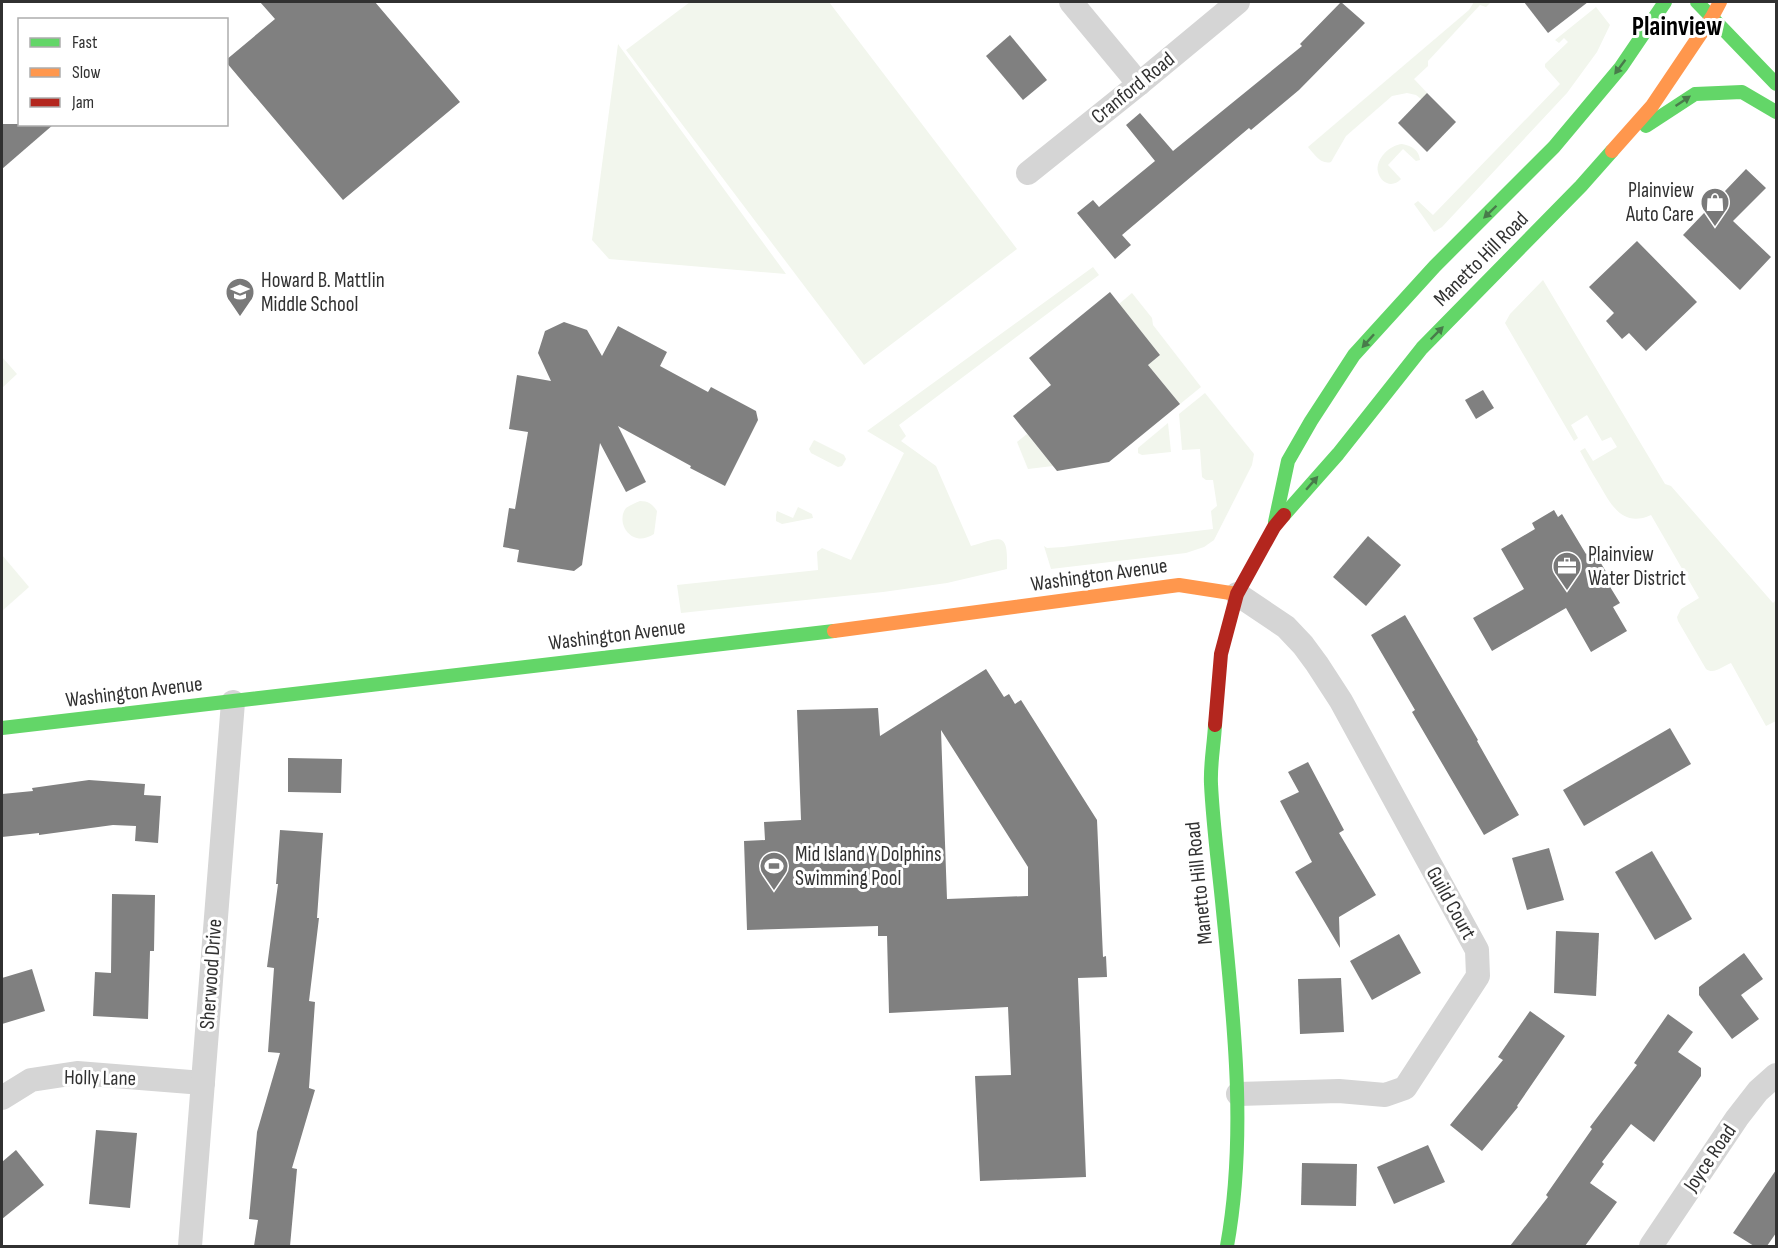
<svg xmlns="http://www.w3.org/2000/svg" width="1778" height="1248" viewBox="0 0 1778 1248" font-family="'Sofia Sans Condensed',sans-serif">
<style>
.green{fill:#f2f6ed}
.building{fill:#808080;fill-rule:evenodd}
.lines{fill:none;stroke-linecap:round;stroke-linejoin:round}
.street{stroke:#d5d5d5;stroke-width:24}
.fast{stroke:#63d668;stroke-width:14}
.slow{stroke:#ff974d;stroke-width:14}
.jam{stroke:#b3261e;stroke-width:14}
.oneway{fill:#487b4a}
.labels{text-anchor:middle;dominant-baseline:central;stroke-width:6;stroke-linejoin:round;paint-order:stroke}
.street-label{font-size:21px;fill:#313131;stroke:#fff}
.poi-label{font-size:21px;fill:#313131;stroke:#fff;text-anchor:start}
.district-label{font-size:27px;font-weight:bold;fill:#000;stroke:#fff}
</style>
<rect width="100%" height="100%" fill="#fff"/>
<g class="green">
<path d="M690 2H829L1017 249 864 365 626 50Z"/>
<path d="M1474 2H1491L1486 7 1480 5 1428 61V66L1414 79 1430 96 1425 102 1416 95 1407 93 1392 96 1346 136 1331 162C1321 165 1314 154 1308 147L1469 10Z"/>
<path d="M1596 7 1610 25 1597 52 1567 93 1442 227 1434 232 1414 204 1418 201 1433 215 1560 84 1545 67V64L1568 42 1564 38 1559 43 1555 40Z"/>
<path d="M618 44 786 274 609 259 592 240Z"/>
<path d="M1402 144C1411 146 1419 149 1420 160L1416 161 1403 149 1388 165 1401 179C1393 188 1381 184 1378 172 1375 159 1390 145 1402 144Z"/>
<path d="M1093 267 1099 275 899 425 906 436 901 441 936 466 971 546C1002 537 1008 531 1007 569L947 583 883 592 681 613 677 585 818 570 817 552 822 548 851 560 904 453 867 431Z"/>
<path d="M1543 280 1665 484 1671 486 1773 603 1776 600V721L1766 726 1731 663C1723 666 1714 675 1706 669L1678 621 1677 617 1681 609 1699 598 1651 515C1623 528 1611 505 1599 484 1592 473 1586 462 1580 451L1585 448 1593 461 1617 447 1611 437 1602 441 1587 415 1571 425 1578 438 1574 441 1505 323 1510 314Z"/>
<path d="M1132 293 1152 318 1153 325 1201 387 1180 404 1148 365 1160 355 1119 304Z"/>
<path d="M2 357 17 374 2 388Z"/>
<path d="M1205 393 1254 454 1252 465 1214 540 1204 547 1186 553 1051 569 1044 546 1047 548 1063 547 1213 529 1211 511 1217 506 1213 480H1206L1202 477 1200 449 1182 450 1179 414Z"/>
<path d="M1168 423 1171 452 1142 455 1138 453V448Z"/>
<path d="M1027 434 1053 466 1028 469 1017 442Z"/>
<path d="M814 440 844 455 846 459 842 466 838 467 811 453 809 449Z"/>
<path d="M640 501C649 501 652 504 657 511L654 534C631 549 615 522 626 508 630 505 635 503 640 501Z"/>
<path d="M798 507 812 514 813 518 782 524 776 521V515L777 511 793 518Z"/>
<path d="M2 555 29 587 2 611Z"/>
</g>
<g class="building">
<path d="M260 2H375L460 102 343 200 226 62V60L275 19Z"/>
<path d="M1341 2 1365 23 1299 90 1251 130 1249 128 1122 235 1131 245 1115 259 1077 213 1093 200 1099 207 1155 161 1126 125 1140 113 1173 151 1302 46 1300 44Z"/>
<path d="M1524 2H1588L1548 33Z"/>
<path d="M1010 35 1047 80 1023 100 986 56Z"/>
<path d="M1427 93 1456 122 1427 152 1398 123Z"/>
<path d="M2 124H54L2 169Z"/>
<path d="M1746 169 1766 188 1733 221 1771 257 1740 290 1683 235Z"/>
<path d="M1637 241 1697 302 1646 351 1629 333 1622 339 1606 321 1614 313 1589 287Z"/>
<path d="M1110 292 1160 355 1148 365 1180 404 1109 462 1057 471 1013 416 1051 385 1029 358Z"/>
<path d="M564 322 587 330 602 356 618 326 667 352 660 366 708 392 711 387 756 411 758 420 725 486 690 468 691 466 618 426 646 482 626 492 600 443 582 565 574 571 517 562 519 550 503 547 509 508 515 509 528 432 509 429 517 375 551 381 538 353 545 331Z"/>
<path d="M1483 390 1494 408 1476 419 1465 400Z"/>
<path d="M1554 510 1558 517 1562 514 1586 554 1593 550 1608 575 1604 577 1620 603 1613 607 1627 631 1591 652 1566 608 1492 651 1473 618 1524 589 1501 549 1535 529 1532 523Z"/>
<path d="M1368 536 1401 565 1366 606 1333 577Z"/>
<path d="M1405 615 1478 740 1477 741 1519 815 1484 835 1412 712 1415 710 1371 635Z"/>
<path d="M986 669 1004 697 1009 694 1015 704 1021 700 1097 820 1103 957 1106 956 1107 977 1078 978 1086 1177 980 1181 975 1076 1011 1075 1008 1007 889 1013 887 936H878V926L747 930 744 841 765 840 764 822 801 820 797 710 878 708 880 736ZM941 730 1028 867V896L947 899Z"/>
<path d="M1670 728 1691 764 1584 826 1563 790Z"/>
<path d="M288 758 342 759 341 793 288 792Z"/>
<path d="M1308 762 1344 830 1339 833 1376 895 1339 917 1340 948 1295 872 1312 862 1280 801 1299 792 1288 772Z"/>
<path d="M89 780 145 784 144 795 161 796 158 843 135 841 136 826 113 825 39 835V833L2 837V794L33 791 32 788Z"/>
<path d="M280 830 323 833 317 918H319L309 1001 315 1002 309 1088 315 1090 292 1168 297 1169 290 1246H254L258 1220 249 1219 257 1132 280 1053 268 1052 274 968 267 967 278 884H276Z"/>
<path d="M1549 848 1564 900 1527 910 1512 858Z"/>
<path d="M1652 851 1692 919 1655 940 1615 872Z"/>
<path d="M112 894 155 895 154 951H150L148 1019 93 1016 95 972 111 973Z"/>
<path d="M1556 931 1599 933 1596 996 1554 993Z"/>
<path d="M1399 934 1421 973 1372 1000 1350 961Z"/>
<path d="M1744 953 1763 979 1741 995 1759 1019 1732 1039 1699 995V987Z"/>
<path d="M32 969 45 1011 2 1024V978Z"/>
<path d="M1341 978 1344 1032 1300 1034 1298 979Z"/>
<path d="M1530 1011 1565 1036 1517 1106 1518 1107 1482 1151 1450 1125 1503 1060 1498 1057Z"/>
<path d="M1668 1014 1693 1032 1678 1052 1701 1068V1076L1654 1142 1631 1124 1602 1162 1604 1164 1590 1183 1617 1202 1585 1246H1510L1548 1197 1546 1195 1592 1129 1590 1127 1637 1065 1634 1063Z"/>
<path d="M96 1130 137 1133 130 1208 89 1204Z"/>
<path d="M1428 1145 1445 1182 1394 1204 1377 1167Z"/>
<path d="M16 1150 44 1185 2 1219V1162Z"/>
<path d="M1302 1163 1357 1164 1356 1206 1301 1205Z"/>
<path d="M1776 1170V1233L1767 1246H1754L1733 1233Z"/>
</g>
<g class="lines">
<g class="street">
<path d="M1071 2 1139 84"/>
<path d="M1028 173 1139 84 1238 2"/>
<path d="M1237 594 1286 627 1303 645 1317 664 1341 701 1477 950 1478 976 1405 1088 1385 1095 1339 1091 1238 1094"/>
<path d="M2 1098 31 1080 77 1073 203 1083"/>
<path d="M190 1246 233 702"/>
<path d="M1651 1246 1737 1118 1758 1091 1776 1075"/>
</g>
<g class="fast">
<path d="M1697 2 1776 84"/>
<path d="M1646 126 1695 94 1742 92 1776 112"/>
<path d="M1284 515 1338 454 1422 348 1581 186 1612 151"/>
<path d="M1275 522 1288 461 1311 421 1354 355 1435 266 1554 147 1621 67 1665 2"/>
<path d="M1215 725C1214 745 1210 765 1211 784 1213 826 1219 869 1223 911 1234 1022 1247 1135 1227 1246"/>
<path d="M2 728 834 631"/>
</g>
<g class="slow">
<path d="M1612 151 1652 106 1712 17 1720 2"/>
<path d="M834 631 1179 585 1237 594"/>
</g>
<path class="jam" d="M1215 725 1221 654 1237 594 1274 527 1284 515"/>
</g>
<defs><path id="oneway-solid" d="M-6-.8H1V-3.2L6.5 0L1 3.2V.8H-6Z" transform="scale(1.5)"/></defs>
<g class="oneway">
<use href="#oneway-solid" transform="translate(1620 67) rotate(127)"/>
<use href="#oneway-solid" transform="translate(1683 101) rotate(-34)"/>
<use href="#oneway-solid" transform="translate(1490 212) rotate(136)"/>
<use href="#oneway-solid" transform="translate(1437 333) rotate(-45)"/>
<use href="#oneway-solid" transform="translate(1368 341) rotate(132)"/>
<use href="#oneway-solid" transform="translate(1312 483) rotate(-49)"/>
</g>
<defs>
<g id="shop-pin" transform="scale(1.5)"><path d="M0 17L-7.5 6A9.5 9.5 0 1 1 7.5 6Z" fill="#797979" stroke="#fff"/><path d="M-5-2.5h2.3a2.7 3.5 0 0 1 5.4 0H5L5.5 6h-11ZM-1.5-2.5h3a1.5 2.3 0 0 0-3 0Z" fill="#fff"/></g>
<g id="school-pin" transform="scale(1.5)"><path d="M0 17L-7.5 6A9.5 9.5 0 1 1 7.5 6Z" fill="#797979" stroke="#fff"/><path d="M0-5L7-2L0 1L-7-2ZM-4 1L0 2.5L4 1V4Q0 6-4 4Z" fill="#fff"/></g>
<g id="office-pin" transform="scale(1.5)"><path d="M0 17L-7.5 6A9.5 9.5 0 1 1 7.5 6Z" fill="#797979" stroke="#fff"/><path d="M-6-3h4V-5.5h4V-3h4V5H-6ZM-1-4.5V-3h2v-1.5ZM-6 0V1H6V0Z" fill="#fff"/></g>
<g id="stadium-pin" transform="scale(1.5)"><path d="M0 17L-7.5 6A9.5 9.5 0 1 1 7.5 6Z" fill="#797979" stroke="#fff"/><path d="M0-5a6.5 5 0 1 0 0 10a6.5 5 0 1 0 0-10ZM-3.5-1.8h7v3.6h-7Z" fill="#fff"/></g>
</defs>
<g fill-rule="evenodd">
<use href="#shop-pin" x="1715" y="202"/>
<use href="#school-pin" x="240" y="292"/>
<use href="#office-pin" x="1567" y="566"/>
<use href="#stadium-pin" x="774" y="866"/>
</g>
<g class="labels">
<g class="street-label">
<text transform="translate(1133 88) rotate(-39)">Cranford Road</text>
<text transform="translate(1481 259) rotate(-45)">Manetto Hill Road</text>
<text transform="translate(1099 575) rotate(-8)">Washington Avenue</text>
<text transform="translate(617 635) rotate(-7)">Washington Avenue</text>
<text transform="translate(134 692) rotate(-7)">Washington Avenue</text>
<text transform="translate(1199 883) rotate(-96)">Manetto Hill Road</text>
<text transform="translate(1451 903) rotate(61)">Guild Court</text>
<text transform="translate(211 974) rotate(-86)">Sherwood Drive</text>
<text transform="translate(100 1078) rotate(1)">Holly Lane</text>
<text transform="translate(1710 1158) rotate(-56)">Joyce Road</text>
</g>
<g class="poi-label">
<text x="1694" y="190" text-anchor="end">Plainview<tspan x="1694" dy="24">Auto Care</tspan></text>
<text x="261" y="280">Howard B. Mattlin<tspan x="261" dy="24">Middle School</tspan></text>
<text x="1588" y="554">Plainview<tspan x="1588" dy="24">Water District</tspan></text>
<text x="795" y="854">Mid Island Y Dolphins<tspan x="795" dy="24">Swimming Pool</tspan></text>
</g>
<g class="district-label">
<text x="1677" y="27">Plainview</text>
</g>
</g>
<rect width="1778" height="1248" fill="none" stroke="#313131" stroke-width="6"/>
<rect x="18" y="18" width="210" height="108" fill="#ffffff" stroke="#adadad" stroke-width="1.5"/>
<rect x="30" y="38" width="30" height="9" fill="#63d668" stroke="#adadad" stroke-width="1.5"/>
<text x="72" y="48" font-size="18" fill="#313131">Fast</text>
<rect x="30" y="68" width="30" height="9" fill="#ff974d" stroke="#adadad" stroke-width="1.5"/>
<text x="72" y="78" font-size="18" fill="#313131">Slow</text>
<rect x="30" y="98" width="30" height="9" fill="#b3261e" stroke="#adadad" stroke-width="1.5"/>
<text x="72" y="108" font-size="18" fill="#313131">Jam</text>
</svg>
